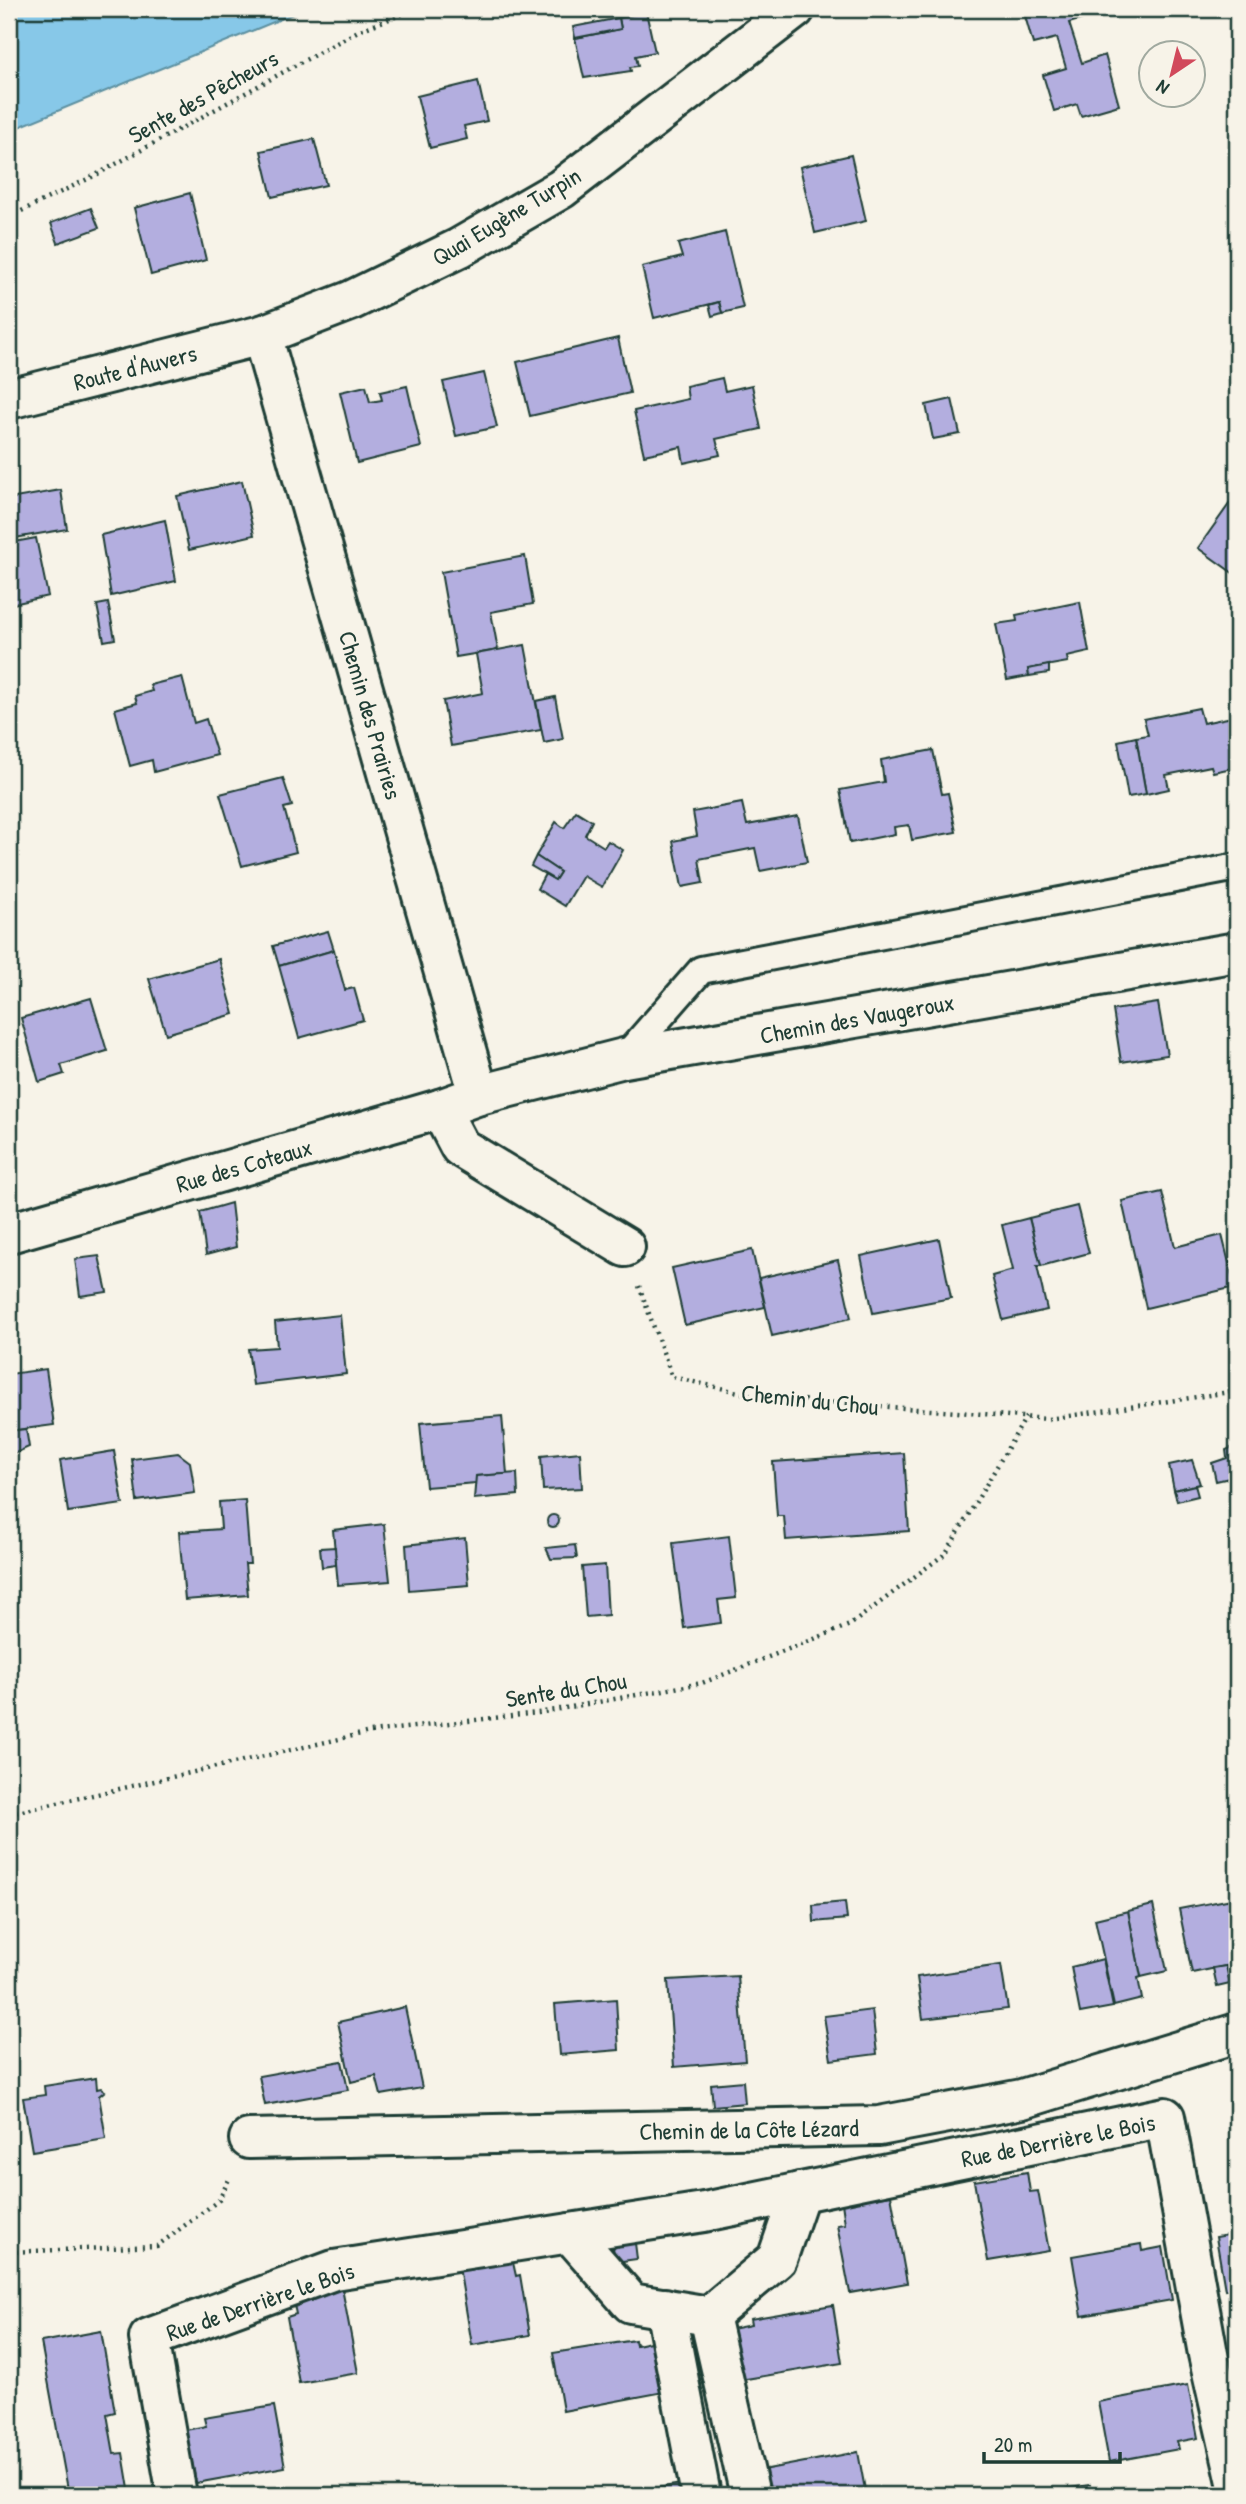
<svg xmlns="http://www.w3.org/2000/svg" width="1246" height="2504" viewBox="0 0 1246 2504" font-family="'Patrick Hand',sans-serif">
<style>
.water{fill:#87c8e8;stroke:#5d90a0;stroke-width:2}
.building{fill:#b3aedf;stroke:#1f3d34;stroke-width:2}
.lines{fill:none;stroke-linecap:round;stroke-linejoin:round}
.service-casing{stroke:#1f3d34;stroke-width:32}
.minor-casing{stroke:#1f3d34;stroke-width:44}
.secondary-casing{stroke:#1f3d34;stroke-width:44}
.path{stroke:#1f3d34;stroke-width:4.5;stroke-dasharray:2 5;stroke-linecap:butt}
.service{stroke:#f7f3e8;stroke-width:26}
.minor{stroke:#f7f3e8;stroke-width:38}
.secondary{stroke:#f7f3e8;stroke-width:38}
.labels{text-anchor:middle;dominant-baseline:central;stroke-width:7;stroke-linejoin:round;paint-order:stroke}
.street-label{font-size:24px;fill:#1f3d34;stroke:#f7f3e8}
</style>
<rect width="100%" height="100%" fill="#f7f3e8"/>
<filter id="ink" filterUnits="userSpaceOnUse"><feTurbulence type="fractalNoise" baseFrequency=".0143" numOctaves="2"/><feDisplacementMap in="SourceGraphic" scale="14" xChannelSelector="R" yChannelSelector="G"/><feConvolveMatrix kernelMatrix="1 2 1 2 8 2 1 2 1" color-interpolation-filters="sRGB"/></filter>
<g filter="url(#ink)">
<path class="water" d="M9 9H305L9 131Z"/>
<g class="building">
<path d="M524 9H569L526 17Z"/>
<path d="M1023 9H1094L1096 15 1069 23 1082 63 1105 55 1119 105 1081 116 1077 104 1054 111 1043 75 1066 68 1057 38 1033 44Z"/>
<path d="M646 12 655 52 636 56 638 66 630 67 631 71 584 78 575 38 621 29 619 18Z"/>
<path d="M619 18 621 29 575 38 573 27Z"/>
<path d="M478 81 487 121 464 126 467 139 430 148 417 96Z"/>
<path d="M314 139 326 185 272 197 261 151Z"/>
<path d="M851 155 866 221 815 233 800 167Z"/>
<path d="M190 193 206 260 151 275 134 208Z"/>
<path d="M91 208 99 228 58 243 51 223Z"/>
<path d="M725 232 743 308 722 313 719 302 654 318 642 267 682 257 678 244Z"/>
<path d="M719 302 722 313 712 316 709 305Z"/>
<path d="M618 338 630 393 530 416 517 362Z"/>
<path d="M484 373 497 427 456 436 443 382Z"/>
<path d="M722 378 725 391 752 385 761 429 716 439 720 455 684 463 681 447 644 455 634 411 688 399 686 386Z"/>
<path d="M366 386 370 402 382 400 380 392 407 386 421 447 357 463 340 392Z"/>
<path d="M952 399 960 434 933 439 926 405Z"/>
<path d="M242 481 254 535 189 550 177 496Z"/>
<path d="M61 490 67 529 9 539V499Z"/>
<path d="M1237 493V576L1198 548Z"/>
<path d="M165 520 176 581 111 596 101 535Z"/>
<path d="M36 538 48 596 9 605V543Z"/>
<path d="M525 556 533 604 491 612 498 650 456 657 441 572Z"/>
<path d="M1080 602 1089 652 1067 657 1068 662 1028 669 1029 676 1007 680 996 624 1017 621 1016 615Z"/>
<path d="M108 603 115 639 104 641 97 605Z"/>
<path d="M525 645 541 730 451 746 443 701 483 693 476 654Z"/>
<path d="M1049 665V673L1029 676 1028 669Z"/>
<path d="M182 677 194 723 206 719 217 755 154 772 152 760 130 766 115 709 137 703 135 696 152 691 150 685Z"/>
<path d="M555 697 563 739 544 743 536 701Z"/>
<path d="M1199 708 1203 723 1237 716V767L1213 772 1211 766 1166 775 1169 789 1146 794 1136 737 1148 735 1144 719Z"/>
<path d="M1136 737 1146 794 1128 797 1118 741Z"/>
<path d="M933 750 942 794 948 793 956 832 912 840 909 825 894 827 895 834 850 843 840 790 884 782 881 760Z"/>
<path d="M283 778 292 806 284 808 296 852 242 866 220 794Z"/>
<path d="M742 803 747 825 798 816 807 862 760 871 755 848 699 859 703 883 682 887 673 841 697 836 693 812Z"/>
<path d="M576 811 592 821 585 835 604 847 608 841 623 850 602 887 583 876 565 906 537 889 545 874 555 880 560 872 536 856 556 822 564 828Z"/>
<path d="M536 856 560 872 555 880 531 866Z"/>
<path d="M328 931 334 950 279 966 273 946Z"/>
<path d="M334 950 345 990 354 988 363 1020 299 1038 279 966Z"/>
<path d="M219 959 234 1014 166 1034 149 979Z"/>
<path d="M91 998 107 1051 61 1065 64 1074 39 1082 21 1018Z"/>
<path d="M1158 1003 1167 1055 1121 1062 1113 1010Z"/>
<path d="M1162 1192 1175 1247 1222 1235 1235 1287 1146 1308 1122 1201Z"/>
<path d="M231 1203 236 1247 206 1255 200 1212Z"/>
<path d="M1077 1206 1089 1253 1041 1266 1029 1218Z"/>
<path d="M1029 1218 1041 1266H1037L1047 1310 1003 1320 992 1276 1013 1270 1002 1225Z"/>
<path d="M939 1239 951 1298 873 1313 861 1256Z"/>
<path d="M752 1250 765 1307 685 1325 672 1268Z"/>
<path d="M99 1256 107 1292 80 1296 75 1259Z"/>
<path d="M838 1260 851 1318 772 1336 759 1278Z"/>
<path d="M340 1315 346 1374 253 1385 248 1349 277 1347 275 1322Z"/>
<path d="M46 1369 54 1425 9 1431V1374Z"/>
<path d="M502 1416 507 1474 476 1476V1483L426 1487 420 1423Z"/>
<path d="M26 1429 29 1447 9 1456V1431Z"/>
<path d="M1237 1445V1491L1234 1477 1216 1481 1212 1463 1227 1458 1226 1450Z"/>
<path d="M114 1451 123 1504 68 1512 60 1460Z"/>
<path d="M580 1452 582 1488 543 1490 541 1456Z"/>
<path d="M178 1453 190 1462 195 1493 137 1501 132 1459Z"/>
<path d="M904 1453 909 1531 786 1540 784 1516H777L773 1462Z"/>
<path d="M1192 1460 1200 1484 1174 1490 1169 1465Z"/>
<path d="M517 1473 518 1495 474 1499 476 1476Z"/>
<path d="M1195 1485 1198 1496 1177 1501 1174 1490Z"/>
<path d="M245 1500 250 1564H245L248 1595 185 1600 179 1532 221 1529 219 1502Z"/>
<circle cx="553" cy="1521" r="6"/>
<path d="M384 1524 390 1581 338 1585 333 1530Z"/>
<path d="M729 1536 736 1598 718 1600 721 1623 684 1628 673 1543Z"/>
<path d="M465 1538 469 1585 409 1590 406 1545Z"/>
<path d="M575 1545 577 1558 551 1559 546 1548Z"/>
<path d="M335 1547 336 1565 322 1567 320 1548Z"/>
<path d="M605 1565 608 1615 586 1617 582 1567Z"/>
<path d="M1237 1898V1983L1230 1984 1226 1966 1192 1973 1179 1909Z"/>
<path d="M845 1902 847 1919 814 1922 813 1905Z"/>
<path d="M1153 1905 1167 1971 1141 1977 1128 1911Z"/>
<path d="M1128 1911 1141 1977 1138 1978 1142 1999 1114 2006 1095 1919Z"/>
<path d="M1103 1959 1113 2007 1080 2013 1071 1967Z"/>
<path d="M1001 1965 1008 2009 923 2019 917 1977Z"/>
<path d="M1226 1966 1230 1984 1217 1987 1213 1968Z"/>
<path d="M738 1976 745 2061 674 2067 668 1980Z"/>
<path d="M616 1999 619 2050 559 2055 555 2004Z"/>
<path d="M405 2007 422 2088 381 2095 376 2076 351 2082 338 2022Z"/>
<path d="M872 2010 877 2054 831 2060 824 2016Z"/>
<path d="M342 2061 348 2090 265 2105 259 2076Z"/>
<path d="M96 2078 97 2089 101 2088 105 2091 99 2096 106 2139 32 2151 23 2098 45 2095 44 2086Z"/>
<path d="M743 2081 745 2103 713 2106 711 2084Z"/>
<path d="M1027 2172 1030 2192 1038 2191 1049 2251 988 2261 974 2181Z"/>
<path d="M891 2195 907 2283 850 2293 837 2225 845 2224 842 2203Z"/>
<path d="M1237 2224V2288L1225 2290 1216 2237 1234 2234 1233 2225Z"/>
<path d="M635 2243 637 2259 615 2262 613 2247Z"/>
<path d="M1141 2244 1142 2251 1163 2247 1172 2300 1082 2316 1072 2256Z"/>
<path d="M512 2258 516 2276 520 2275 530 2335 472 2345 459 2267Z"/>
<path d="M342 2288 358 2373 299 2383 287 2317 296 2314 292 2296Z"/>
<path d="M833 2305 842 2363 740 2380 731 2329 751 2325 750 2319Z"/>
<path d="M101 2331 115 2412 107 2414 114 2454 123 2453 130 2495H69L41 2342Z"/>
<path d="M635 2340 636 2345 655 2341 664 2392 563 2411 553 2353Z"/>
<path d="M1188 2385 1198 2438 1177 2442 1179 2449 1109 2462 1098 2402Z"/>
<path d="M274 2406 285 2467 196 2483 186 2430 206 2426 204 2418Z"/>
<path d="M858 2452 866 2495H761L757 2471Z"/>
<path d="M682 2484 684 2495H614Z"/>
<path d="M1090 2485 1092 2495 1031 2494Z"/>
</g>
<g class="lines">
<g class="service-casing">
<path id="service" d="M624 1058 701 970 1237 867"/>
</g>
<g class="minor-casing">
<g id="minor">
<path d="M262 335 479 1095"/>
<path d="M440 1109 460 1147 625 1247"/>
<path d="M9 1233 440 1109 479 1095 624 1058 1237 952"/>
<path d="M249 2139 879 2126 1022 2099 1237 2033"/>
<path d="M570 2233 631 2303 709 2316 777 2259 800 2192"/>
<path d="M665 2308 701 2495"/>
<path d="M709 2316 750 2495"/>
<path d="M177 2495 149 2338 334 2270 704 2212 1165 2117 1208 2354 1237 2482"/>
</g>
</g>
<g class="secondary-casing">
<path id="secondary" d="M9 399 262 335 350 301 459 248 561 189 795 9"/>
</g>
<g class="path">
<path d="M9 217 94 176 360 30 416 9"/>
<path d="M639 1286 672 1377 760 1397 1048 1419 1237 1391"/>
<path d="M9 1814 370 1732 538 1713 702 1683 850 1625 946 1553 1026 1417"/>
<path d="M9 2252 157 2246 219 2200 230 2177"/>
</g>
<use href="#service" class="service"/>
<use href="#minor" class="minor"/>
<use href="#secondary" class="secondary"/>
</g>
</g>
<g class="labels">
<g class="street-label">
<text transform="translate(203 96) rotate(-29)">Sente des Pêcheurs</text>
<text transform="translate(506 216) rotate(-31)">Quai Eugène Turpin</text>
<text transform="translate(135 367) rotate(-14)">Route d'Auvers</text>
<text transform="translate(371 715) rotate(74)">Chemin des Prairies</text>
<text transform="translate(857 1018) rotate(-10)">Chemin des Vaugeroux</text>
<text transform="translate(244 1165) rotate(-16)">Rue des Coteaux</text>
<text transform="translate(810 1399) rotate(6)">Chemin du Chou</text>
<text transform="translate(566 1689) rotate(-9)">Sente du Chou</text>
<text transform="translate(749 2129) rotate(-1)">Chemin de la Côte Lézard</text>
<text transform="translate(1058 2140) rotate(-11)">Rue de Derrière le Bois</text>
<text transform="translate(260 2301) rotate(-19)">Rue de Derrière le Bois</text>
</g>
</g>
<rect width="1246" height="2504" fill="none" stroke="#f7f3e8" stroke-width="35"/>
<rect x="18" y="18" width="1211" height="2469" fill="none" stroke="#1f3d34" stroke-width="2.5" filter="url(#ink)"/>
<g transform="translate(1172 74) rotate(215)"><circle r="33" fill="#f7f3e8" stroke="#a1aaa0" stroke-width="2"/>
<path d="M0-5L12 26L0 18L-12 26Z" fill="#d1495b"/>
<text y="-10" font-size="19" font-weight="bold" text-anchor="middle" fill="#1f3d34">N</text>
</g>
<path d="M984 2452v10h136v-10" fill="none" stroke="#1f3d34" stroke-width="3.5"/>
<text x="994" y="2452" font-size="21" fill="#1f3d34" stroke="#f7f3e8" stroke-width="5" paint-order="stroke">20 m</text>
</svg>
